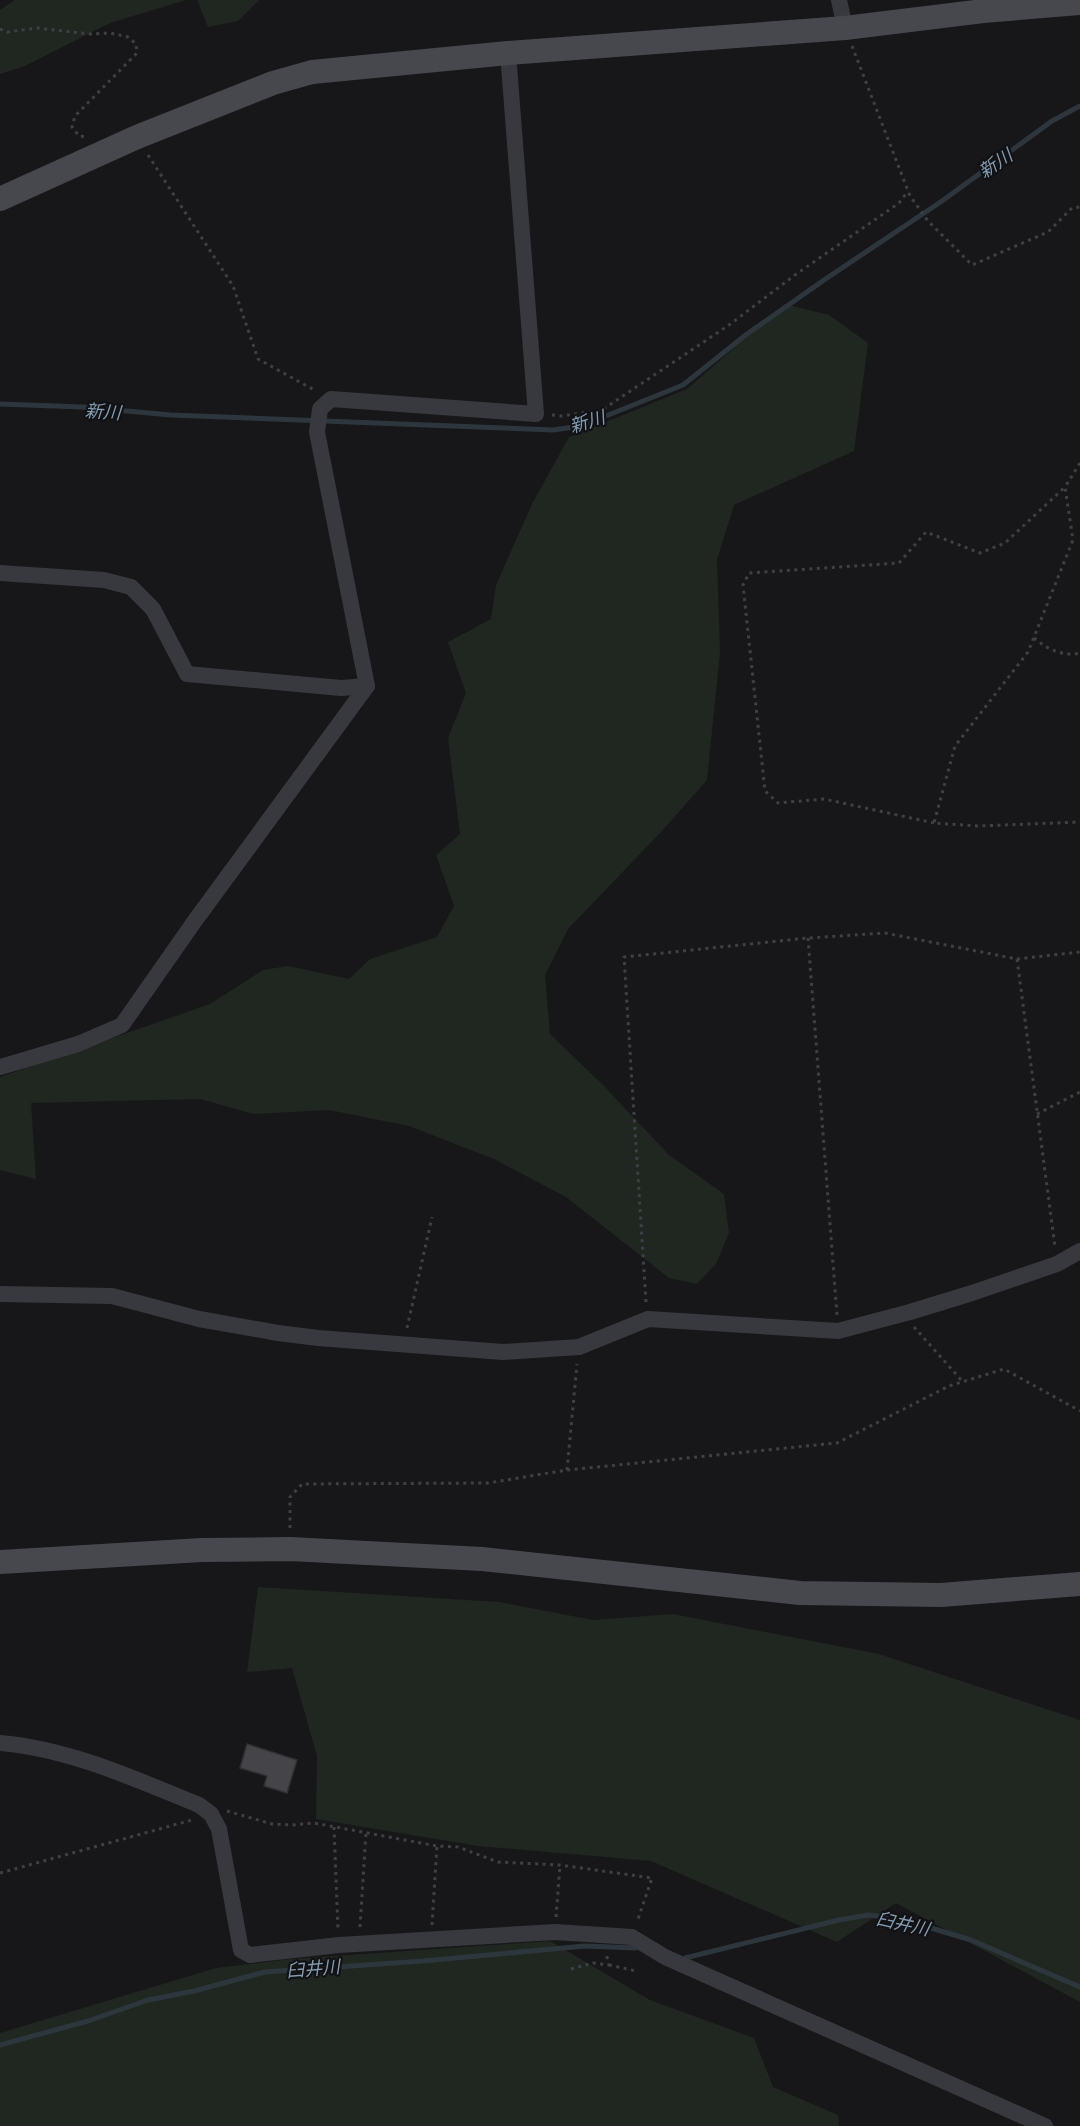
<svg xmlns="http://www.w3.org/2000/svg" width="1080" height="2126" viewBox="0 0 1080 2126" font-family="Manrope,'Noto Sans JP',sans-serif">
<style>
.green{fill:#1f2720}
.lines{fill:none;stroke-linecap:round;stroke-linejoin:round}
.stream{stroke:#2e363d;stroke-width:5}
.building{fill:#444449;stroke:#313135;stroke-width:1.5}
.path{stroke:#3e4045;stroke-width:3;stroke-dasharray:3 4.5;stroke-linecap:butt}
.street{stroke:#38393e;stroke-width:16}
.secondary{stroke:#46484e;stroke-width:24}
.labels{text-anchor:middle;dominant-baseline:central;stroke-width:4.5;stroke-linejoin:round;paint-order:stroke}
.water-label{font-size:18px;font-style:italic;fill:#839cb2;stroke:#121214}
</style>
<rect width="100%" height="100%" fill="#171719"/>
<g class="green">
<path d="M15 0H186L110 23 25 66 0 74V10Z"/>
<path d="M197 0H259L238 21 208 27Z"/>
<path d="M785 304 829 315 868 343 854 451 734 505 717 560 720 653 707 780 662 831 568 929 545 975 550 1034 603 1085 669 1155 724 1194 729 1233 716 1264 697 1284 669 1278 566 1197 494 1159 409 1126 329 1110 254 1114 200 1099 31 1103 36 1179 0 1170V1077L210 1004 263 970 288 966 349 979 370 959 437 937 454 906 436 855 460 834 448 738 466 693 448 642 491 619 496 585 532 504 569 437 687 389Z"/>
<path d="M258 1587 499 1602 593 1620 673 1614 879 1654 1080 1720V2002L896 1903 837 1942 651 1861 478 1846 316 1819 317 1756 292 1668 247 1672Z"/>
<path d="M550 1941 650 2000 754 2038 773 2087 838 2115 839 2126H0V2033L216 1968 292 1959Z"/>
</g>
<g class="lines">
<g class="stream">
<path d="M0 404 82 407 171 415 553 430 581 426 683 385 747 334 827 278 942 201 1052 121 1080 106"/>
<path d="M685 1958 839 1920 868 1915 901 1919 971 1940 1080 1987"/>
<path d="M0 2045 88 2021 148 2000 194 1991 265 1972 423 1961 585 1946 636 1948"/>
</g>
</g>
<path class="building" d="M247 1744 297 1760 287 1793 264 1786 267 1776 240 1768Z"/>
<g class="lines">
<g class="path">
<path d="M0 29 7 32 37 28 90 34 110 33 128 37 136 44 137 53 75 116 72 127 79 136 87 137"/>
<path d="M852 46 910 196 928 221 972 265 1048 232 1072 208 1080 207"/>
<path d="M148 155 233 286 258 359 316 391"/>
<path d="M552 415 562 416 602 410 729 325 795 275 899 203 908 191"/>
<path d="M1080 463 1065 487 1073 540 1028 652 955 746 934 823 979 826 1080 822"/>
<path d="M1034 638C1047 649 1063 657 1080 653"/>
<path d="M934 823 824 799 778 803 765 791 743 585 749 573 899 563 926 532 980 553 1005 543 1065 487"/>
<path d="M808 938 837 1315"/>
<path d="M1017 959 1080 952"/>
<path d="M1037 1114 1080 1092"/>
<path d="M646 1302 624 957 808 938 885 933 1017 959 1055 1247"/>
<path d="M914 1327 963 1382"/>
<path d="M407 1328 432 1217"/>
<path d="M567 1470 577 1364"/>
<path d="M290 1528V1497L302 1484 488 1483 567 1470 837 1443 949 1386 1004 1369 1080 1411"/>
<path d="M227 1811 272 1824 292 1825 314 1823 437 1846 458 1847 498 1862 560 1865 652 1878 637 1922"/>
<path d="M334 1827 338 1930"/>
<path d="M0 1873 192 1820"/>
<path d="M556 1917 560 1865"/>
<path d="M432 1925 437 1846"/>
<path d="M360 1927 366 1833"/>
<path d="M609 1965 636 1971"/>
<path d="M571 1969 593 1963 609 1965 606 1953"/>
</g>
<g class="street">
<path d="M839 0 845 28"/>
<path d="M0 573 104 580 131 587 153 609 187 674 341 688 367 686"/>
<path d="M0 1067 78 1044 122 1025 194 922 367 686 317 432 320 409 331 399 536 414 508 53"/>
<path d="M0 1294 112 1296 199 1319 278 1333 318 1338 503 1352 579 1347 648 1319 838 1331 910 1312 972 1293 1057 1264 1080 1251"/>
<path d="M0 1743C70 1749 135 1779 199 1805L211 1814 219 1829 241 1950 250 1955 339 1945 555 1932 632 1937 665 1957 1045 2126"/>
</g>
<g class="secondary">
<path d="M0 199 137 137 273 83 312 72 508 53 845 28 983 11 1080 3"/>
<path d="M0 1562 202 1550 290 1549 482 1559 800 1593 941 1595 1080 1584"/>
</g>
</g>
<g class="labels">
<g class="water-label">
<text transform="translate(995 163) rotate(-34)">新川</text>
<text transform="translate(103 411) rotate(4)">新川</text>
<text transform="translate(587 421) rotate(-17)">新川</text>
<text transform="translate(903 1923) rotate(12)">臼井川</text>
<text transform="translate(313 1968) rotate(-5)">臼井川</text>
</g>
</g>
</svg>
